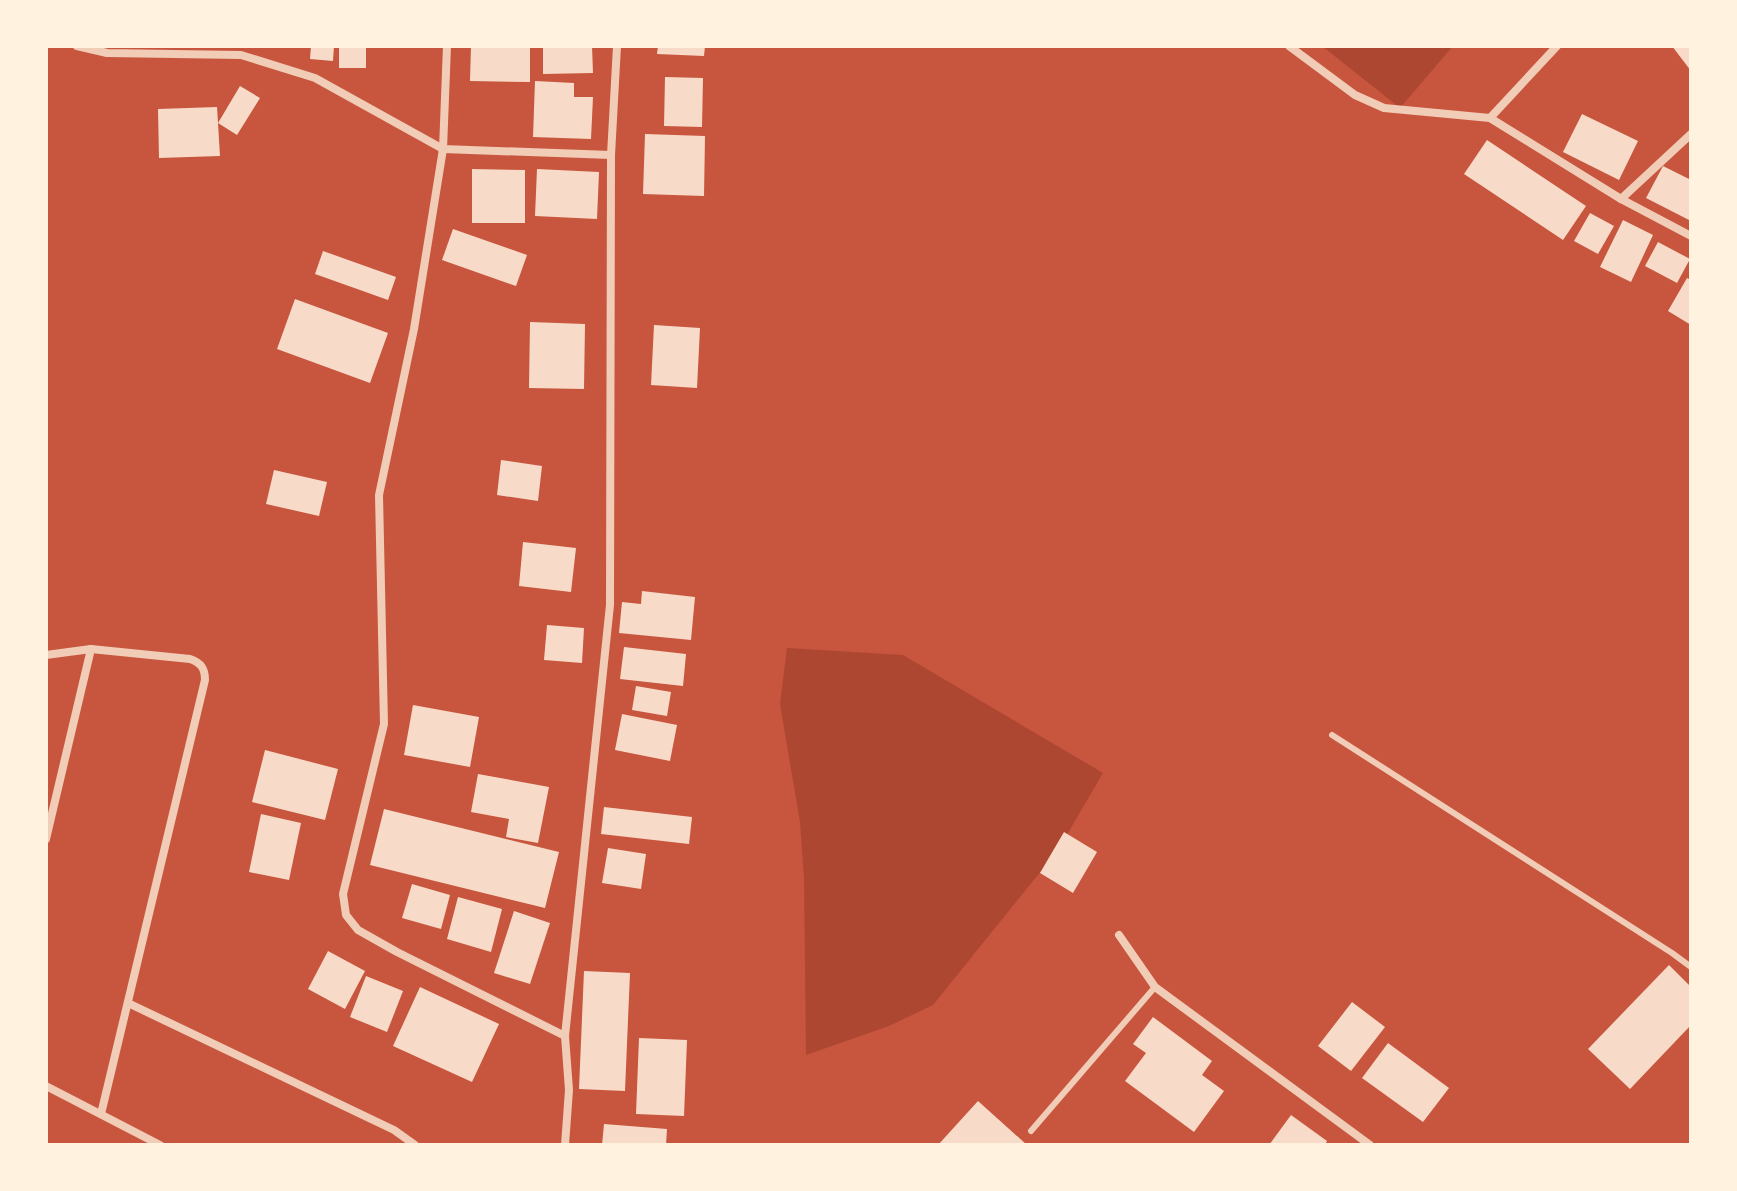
<svg xmlns="http://www.w3.org/2000/svg" width="1737" height="1191" viewBox="0 0 1737 1191" font-family="'Archivo Narrow',sans-serif">
<style>
.green{fill:#ae4732}
.building{fill:#f7dbc8}
.lines{fill:none;stroke-linecap:round;stroke-linejoin:round}
.service{stroke:#f1ccb7;stroke-width:6}
.minor{stroke:#f1ccb7;stroke-width:8}
</style>
<rect width="100%" height="100%" fill="#c8553d"/>
<g class="green">
<path d="M1322 46H1453L1400 108Z"/>
<path d="M787 648 903 655 1103 773 1058 850 933 1005 889 1026 806 1055 804 879 800 822 780 704Z"/>
</g>
<g class="building">
<path d="M311 46H334L333 61 310 59Z"/>
<rect x="339" y="46" width="27" height="22"/>
<path d="M471 46H530V82L470 81Z"/>
<path d="M543 46H592L593 73 543 74Z"/>
<path d="M658 46H705L704 56 657 54Z"/>
<path d="M1672 46H1691V71Z"/>
<path d="M665 77 703 78 702 127 664 126Z"/>
<path d="M535 81 574 83V97H593L591 139 533 137Z"/>
<path d="M240 86 260 98 237 135 218 123 220 156 159 158 158 109 217 107 218 123Z"/>
<path d="M1582 114 1638 141 1619 180 1563 152Z"/>
<path d="M645 134 705 136 704 196 643 194Z"/>
<path d="M1487 140 1586 206 1563 240 1464 174Z"/>
<path d="M1663 166 1691 180V221L1646 198Z"/>
<path d="M472 169 525 170V223H472Z"/>
<path d="M537 169 599 172 597 219 535 216Z"/>
<path d="M1590 213 1614 226 1598 254 1574 241Z"/>
<path d="M1623 220 1653 235 1631 282 1600 267Z"/>
<path d="M453 229 527 255 516 286 442 260Z"/>
<path d="M1658 242 1690 259 1677 283 1645 266Z"/>
<path d="M323 251 396 277 388 300 315 274Z"/>
<path d="M1687 278 1691 280V325L1668 311Z"/>
<path d="M295 299 388 333 370 383 277 349Z"/>
<path d="M530 322 585 324 584 389 529 388Z"/>
<path d="M654 325 700 328 697 388 651 385Z"/>
<path d="M501 460 542 466 538 501 497 495Z"/>
<path d="M274 470 327 482 319 516 266 504Z"/>
<path d="M523 542 576 548 571 592 519 586Z"/>
<path d="M642 591 695 597 691 640 619 633 622 602 641 604Z"/>
<path d="M547 625 584 628 582 663 544 660Z"/>
<path d="M624 647 686 654 683 686 620 679Z"/>
<path d="M636 686 671 692 667 716 632 710Z"/>
<path d="M413 705 479 717 470 767 404 755Z"/>
<path d="M622 714 677 725 670 761 615 750Z"/>
<path d="M265 750 338 769 325 820 252 802Z"/>
<path d="M478 774 549 787 538 843 506 837 509 819 471 812Z"/>
<path d="M604 807 692 817 689 844 601 834Z"/>
<path d="M384 809 559 852 545 908 370 865Z"/>
<path d="M261 814 301 823 289 880 249 872Z"/>
<path d="M1064 832 1097 852 1073 893 1040 873Z"/>
<path d="M608 848 646 854 641 889 602 883Z"/>
<path d="M412 884 450 895 441 929 402 918Z"/>
<path d="M458 897 502 909 491 952 447 939Z"/>
<path d="M514 911 550 923 530 984 494 973Z"/>
<path d="M328 951 365 971 345 1009 308 989Z"/>
<path d="M1669 965 1691 987V1025L1630 1089 1588 1049Z"/>
<path d="M584 971 630 973 625 1091 579 1089Z"/>
<path d="M366 976 403 991 387 1032 350 1017Z"/>
<path d="M420 987 499 1024 472 1082 393 1046Z"/>
<path d="M1352 1002 1385 1027 1351 1071 1318 1046Z"/>
<path d="M1153 1017 1212 1061 1202 1075 1224 1091 1194 1132 1125 1081 1146 1053 1133 1044Z"/>
<path d="M639 1038 687 1040 684 1116 636 1114Z"/>
<path d="M1388 1043 1449 1088 1423 1122 1362 1078Z"/>
<path d="M978 1101 1027 1145H938Z"/>
<path d="M1291 1115 1327 1141 1325 1145H1269Z"/>
<path d="M604 1124 667 1129 666 1145H602Z"/>
</g>
<g class="lines">
<g class="service">
<path d="M1332 735 1672 953 1691 967"/>
<path d="M1031 1131 1155 987"/>
</g>
<g class="minor">
<path d="M77 46 107 53 241 55 315 78 443 149 611 155"/>
<path d="M447 46 443 149 414 329 379 495 384 724 343 894 346 915 358 930 397 952 565 1036"/>
<path d="M1289 46 1355 95 1384 108 1490 118"/>
<path d="M1557 46 1490 118 1621 199 1691 236"/>
<path d="M1621 199 1691 134"/>
<path d="M46 655 91 649 190 659C201 663 205 668 205 680L101 1114"/>
<path d="M46 839 91 649"/>
<path d="M1119 935 1155 987 1370 1145"/>
<path d="M128 1003 394 1130 415 1145"/>
<path d="M46 1086 160 1145"/>
<path d="M565 1145 569 1090 565 1036 610 605 611 155 617 46"/>
</g>
</g>
<rect width="1737" height="1191" fill="none" stroke="#fff3e0" stroke-width="96"/>
</svg>
